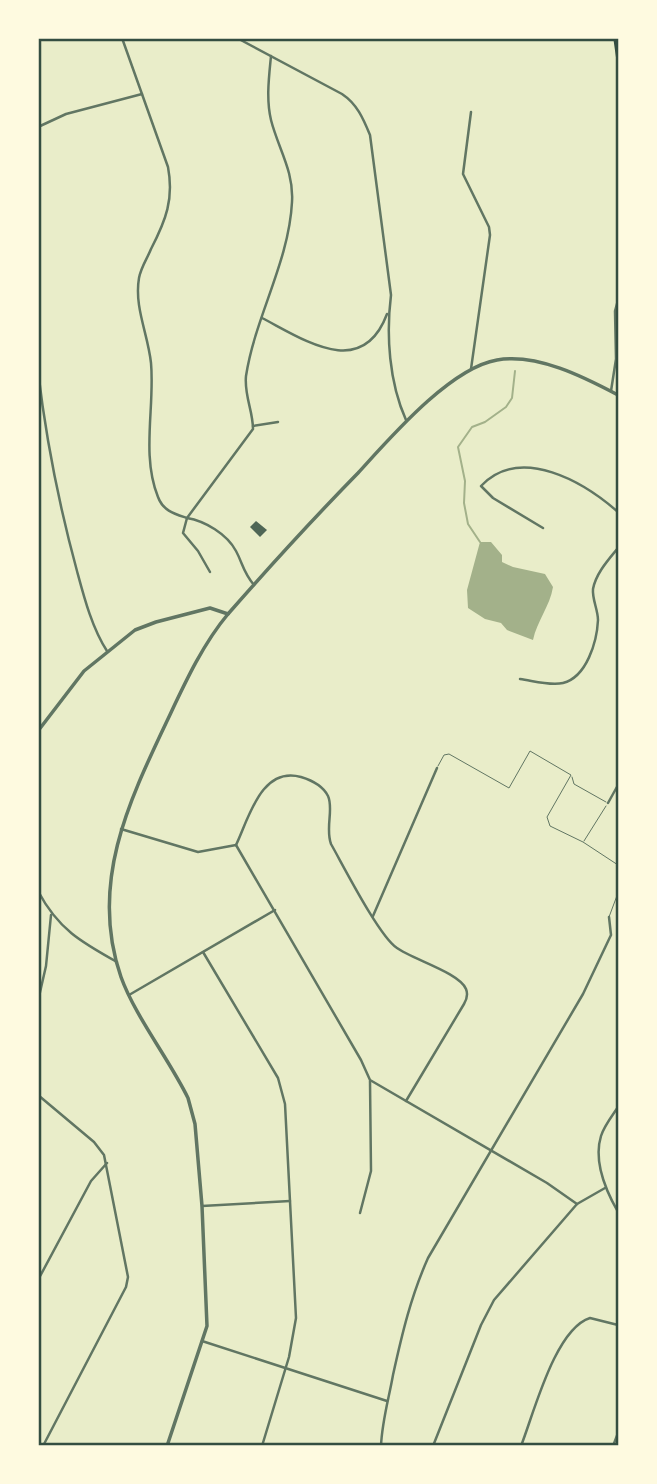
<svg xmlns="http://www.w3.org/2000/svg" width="657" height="1484" viewBox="0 0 657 1484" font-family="'DejaVu Sans',sans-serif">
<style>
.water{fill:#a3b18a}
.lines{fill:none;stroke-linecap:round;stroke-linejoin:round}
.stream{stroke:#a3b18a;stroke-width:2}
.building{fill:#4f6655}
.service{stroke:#617663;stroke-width:1}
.minor{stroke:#617663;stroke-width:2.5}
.tertiary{stroke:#617663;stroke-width:3.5}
.secondary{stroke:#344e41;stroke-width:3.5}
.neatline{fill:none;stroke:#344e41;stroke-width:2.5}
</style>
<rect width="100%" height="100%" fill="#e9edc9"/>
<path class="water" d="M480 542H491L502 555V562L513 567 545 574 553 587C550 606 537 621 533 640L507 630 501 623 485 619 468 608 467 590Z"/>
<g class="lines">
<path class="stream" d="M480 542 468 524 464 503 465 481 458 447 472 427 485 422 506 407 512 398 515 371"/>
</g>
<path class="building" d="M256 521 267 530 260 537 250 527Z"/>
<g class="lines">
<g class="service">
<path d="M438 766 444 755 449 754 509 788 530 751 571 775 547 817 550 826 583 842 618 865"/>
<path d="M572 777 574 784 606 802"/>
<path d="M584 841 606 806"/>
<path d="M609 917 618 893"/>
</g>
<g class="minor">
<path d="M122 38 168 167C174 199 166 220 151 249 147 259 141 267 139 278 134 307 148 334 151 363 155 406 141 455 158 497 163 511 175 514 187 518L183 533 198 551 210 572"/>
<path d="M237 38 342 94C357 104 363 118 370 135L391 295C386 335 389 382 406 420"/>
<path d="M471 112 463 174 489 227 490 235 471 369"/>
<path d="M38 127 66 114 142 94"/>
<path d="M262 318C303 339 362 381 387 314"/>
<path d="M38 371C46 439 59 505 77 571 84 597 92 628 107 651"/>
<path d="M611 391 616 359 615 311 618 300"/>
<path d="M253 426 278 422"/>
<path d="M543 528 493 498 481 486C521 444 585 483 618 512"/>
<path d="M254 585C243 572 243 564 236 551 227 534 205 521 187 518L253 429C253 411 244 395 246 376 255 317 289 262 292 202 294 171 278 148 271 120 266 99 269 77 271 56"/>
<path d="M520 679C534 681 550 686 563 683 587 677 597 641 598 620 598 610 592 599 593 589 596 573 609 559 618 548"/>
<path d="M608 803 618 785"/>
<path d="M121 829 198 852 236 845"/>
<path d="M236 845C249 818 261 766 301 777 311 780 323 786 328 796 334 809 325 828 331 844 344 867 379 936 397 948 412 959 460 973 466 989 468 994 467 999 464 1004L406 1101"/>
<path d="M236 845 361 1060 370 1080 547 1183 577 1204"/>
<path d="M38 891C58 929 81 942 117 962"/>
<path d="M373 916 437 768"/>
<path d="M203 952 278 1078 285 1104 296 1318 289 1357 262 1446"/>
<path d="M129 995 275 910"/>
<path d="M38 1001 46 966 51 915"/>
<path d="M38 1095 94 1142 104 1155 128 1277 126 1287 43 1446"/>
<path d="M618 1107C612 1116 604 1126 601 1136 593 1162 606 1191 618 1212"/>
<path d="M202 1206 290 1201"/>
<path d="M360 1213 371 1171 370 1081"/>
<path d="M38 1280 91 1181 107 1163"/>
<path d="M202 1341 387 1401"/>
<path d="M381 1446C382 1421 389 1398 393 1375 402 1334 411 1296 428 1258L583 994 611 935 609 917"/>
<path d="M433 1446 481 1325 494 1300 577 1204 605 1188"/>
<path d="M521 1446C534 1413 555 1329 590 1318L618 1325"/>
<path d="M613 1446 618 1433"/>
</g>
<g class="tertiary">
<path d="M38 731 84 671 135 630 156 622 210 608 228 614C270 566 313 519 358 473 390 438 450 368 497 360 537 353 584 377 618 395"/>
<path d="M167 1446 207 1326 202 1206 195 1124 188 1098C169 1059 135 1016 121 977 89 885 128 803 167 721 184 685 202 645 228 614"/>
</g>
<path class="secondary" d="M615 38 618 59"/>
</g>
<rect width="657" height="1484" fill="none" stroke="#fefae0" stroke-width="80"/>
<rect x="40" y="40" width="577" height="1404" class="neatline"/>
</svg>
